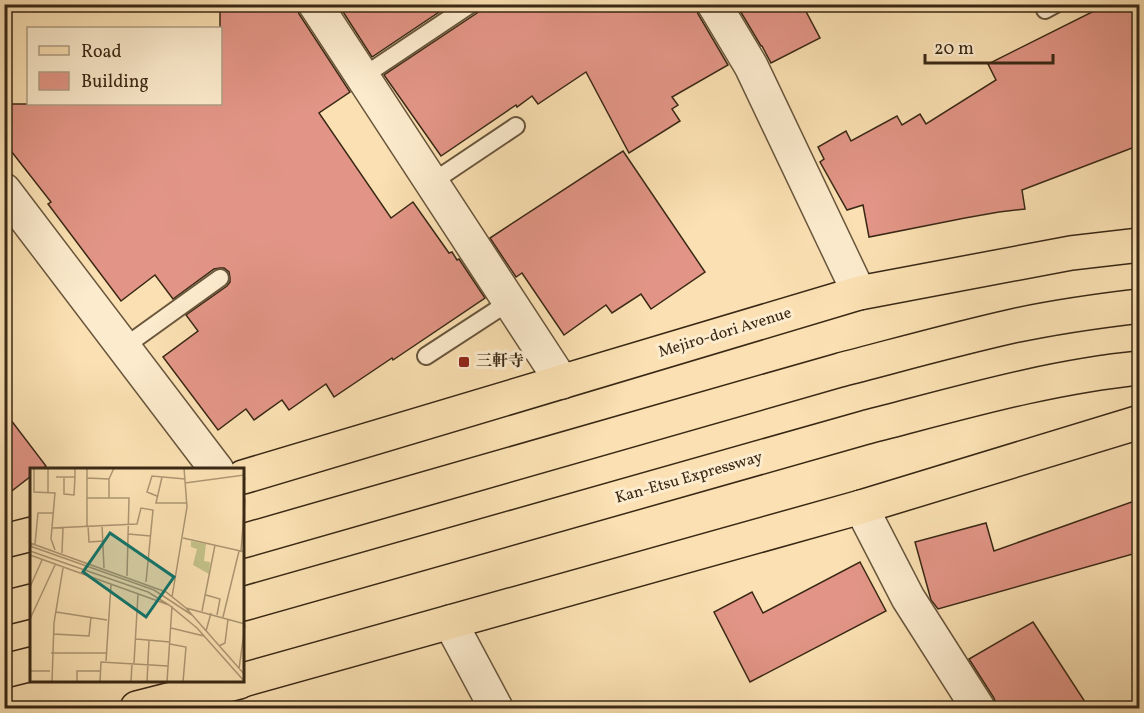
<svg xmlns="http://www.w3.org/2000/svg" width="1144" height="713" viewBox="0 0 1144 713" font-family="Vollkorn,'Noto Serif JP',serif">
<style>
.building{fill:#e29586;stroke:#392815;stroke-width:1.5}
.lines{fill:none;stroke-linecap:round;stroke-linejoin:round}
.service-casing{stroke:#69563c;stroke-width:20}
.minor-casing{stroke:#69563c;stroke-width:36}
.primary-casing{stroke:#392815;stroke-width:36}
.motorway-casing{stroke:#392815;stroke-width:36}
.service{stroke:#fcebcd;stroke-width:16}
.minor{stroke:#fcebcd;stroke-width:33}
.primary{stroke:#fae0b2;stroke-width:33}
.motorway{stroke:#fae0b2;stroke-width:33}
.poi-dot{fill:#8f2418;stroke:#fcebcd;stroke-width:2}
.labels{text-anchor:middle;dominant-baseline:central;stroke-width:6;stroke-linejoin:round;paint-order:stroke}
.street-label{font-size:16px;fill:#392815;stroke:#fcebcd}
.poi-label{font-size:16px;font-weight:bold;fill:#392815;stroke:#fcebcd;text-anchor:start}
.inset-road{fill:none;stroke:#ad9673;stroke-width:1.5}
.view{fill:#0f766e;fill-opacity:0.15;stroke:#0f766e;stroke-width:3}
.inset-edge{fill:none;stroke:#392815;stroke-width:3}
</style>
<rect width="100%" height="100%" fill="#fae0b2"/>
<filter id="stains"><feTurbulence type="fractalNoise" baseFrequency=".00333" numOctaves="4"/><feColorMatrix values="0 0 0 0 .2 0 0 0 0 .09 0 0 0 0 .02 0 0 0 .5 -.17"/></filter>
<radialGradient id="worn" r=".72"><stop offset=".6" stop-color="#630" stop-opacity="0"/><stop offset="1" stop-color="#630" stop-opacity=".3"/></radialGradient>
<g class="building">
<path d="M220 4H296L299 14 350 92 319 113 391 218 413 202 449 253 452 252 457 260 459 259 485 298 393 360 392 358 334 397 326 384 289 410 282 400 254 420 246 409 218 430 163 357 198 331 186 315 227 286 230 282V278L229 272 224 268H220L214 269 173 299 155 275 121 301 48 204 51 202 4 142V104H220Z"/>
<path d="M338 4H451L372 57Z"/>
<path d="M481 4H695L698 14 728 65 672 97 678 105 672 109 680 121 629 153 586 72 538 104 532 96 517 107 516 105 441 156 384 75 477 13 480 9Z"/>
<path d="M736 4H802L820 38 771 63 762 46H761Z"/>
<path d="M1108 4H1140V145L1022 190 1025 209 999 212 965 218 869 237 863 205 847 210 820 162 824 159 818 147 846 131 851 141 897 116 902 125 920 114 926 124 996 80 988 64Z"/>
<path d="M623 151 705 272 651 309 641 294 612 313 606 305 564 335 522 273 516 277 490 238Z"/>
<path d="M4 411 46 466 40 470H32L31 476 4 497Z"/>
<path d="M1140 499V552L938 609 931 600 915 542 986 523 994 551Z"/>
<path d="M860 562 886 611 750 682 714 612 752 592 763 613Z"/>
<path d="M1033 622 1089 708H997L994 698 969 659Z"/>
</g>
<g class="lines">
<g class="service-casing">
<g id="service">
<path d="M1045 10 1056 4"/>
<path d="M362 77 471 4"/>
<path d="M431 183 516 126"/>
<path d="M124 347 220 278"/>
<path d="M426 356 509 302"/>
</g>
</g>
<g class="minor-casing">
<g id="minor">
<path d="M315 4 562 382"/>
<path d="M714 4 751 66 859 293"/>
<path d="M4 190 217 470"/>
<path d="M861 507 908 598 978 708"/>
<path d="M450 622 496 708"/>
</g>
</g>
<g class="primary-casing">
<g id="primary">
<path d="M243 477 859 293 1071 253 1140 245"/>
<path d="M4 541 32 534"/>
<path d="M243 680 861 507 1140 422"/>
<path d="M137 708 239 682"/>
</g>
</g>
<g class="motorway-casing">
<g id="motorway">
<path d="M243 541 840 370C898 355 955 339 1013 326 1055 317 1097 311 1140 306"/>
<path d="M243 604 867 427C957 404 1047 377 1140 368"/>
<path d="M4 608 32 601"/>
<path d="M4 671 32 664"/>
</g>
</g>
<use href="#service" class="service"/>
<use href="#minor" class="minor"/>
<use href="#primary" class="primary"/>
<use href="#motorway" class="motorway"/>
</g>
<rect class="poi-dot" x="458" y="356" width="12" height="12" rx="3"/>
<g class="labels">
<g class="street-label">
<text transform="translate(725 333) rotate(-17)">Mejiro-dori Avenue</text>
<text transform="translate(689 478) rotate(-16)">Kan-Etsu Expressway</text>
</g>
<g class="poi-label">
<text x="476" y="362">三軒寺</text>
</g>
</g>
<g transform="translate(30 468)">
<rect width="214" height="214" fill="#fae0b2"/>
<path d="M161 73 176 76 174 93 180 94 179 106 163 97 167 81 161 79Z" fill="#c3c189"/>
<path class="inset-road" d="M4 0V24L25 25 21 71 25 82M26 9H45V0M132 9 126 35H157M34 10V26L44 27 45 9M57 10 79 11M155 15 214 7 215 12M18 25V0M127 28 117 24 122 8 155 11M57 30H99L97 108M79 30V11L84 0M72 57 74 100M57 58V0M58 58 59 74 73 73M22 60 107 56 111 40 123 42 116 114M98 66 121 68M153 70 215 84M5 76 8 45H23M0 78 124 122 162 147M3 80 0 75 136 124 156 140 215 207M0 83 118 124 139 137M211 83 215 31M32 85 33 59M0 87 139 137 167 160 215 214M0 119 12 92M176 127 190 131 187 147M142 129 157 39 154 0M156 140 215 156M172 143 185 77M26 144 77 152M193 149 209 83M0 151 25 97M141 160 174 168M176 163 181 145M23 166 59 168 61 149M106 171 140 174M140 176 156 179 153 214M189 178 195 175 198 151M21 185H76M76 193 81 117M104 195 108 126M209 201 215 157M0 203H20M22 214 24 155 33 100M47 214V203H70M70 214 71 194 138 198M101 214 102 195M117 214 119 172M137 214 142 138"/>
<path class="view" d="M80 65 144 109 116 149 53 104Z"/>
<rect width="214" height="214" class="inset-edge"/>
</g>
<rect width="1144" height="713" fill="none" stroke="#fae0b2" stroke-width="24"/>
<rect x="6" y="6" width="1132" height="701" fill="none" stroke="#392815" stroke-width="3"/>
<rect x="12" y="12" width="1120" height="689" fill="none" stroke="#392815" stroke-width="1.5"/>
<rect x="27" y="27" width="195" height="78" fill="#fcebcd" stroke="#ae9d83" stroke-width="1.5"/>
<rect x="39" y="46" width="30" height="9" fill="#fae0b2" stroke="#ae9d83" stroke-width="1.5"/>
<text x="81" y="57" font-size="18" fill="#392815">Road</text>
<rect x="39" y="72" width="30" height="18" fill="#e29586" stroke="#ae9d83" stroke-width="1.5"/>
<text x="81" y="87" font-size="18" fill="#392815">Building</text>
<path d="M925 54v9h128v-9" fill="none" stroke="#392815" stroke-width="3"/>
<text x="934" y="54" font-size="18" fill="#392815" stroke="#fcebcd" stroke-width="4.5" paint-order="stroke">20 m</text>
<rect width="100%" height="100%" filter="url(#stains)"/>
<rect width="100%" height="100%" fill="url(#worn)"/>
</svg>
